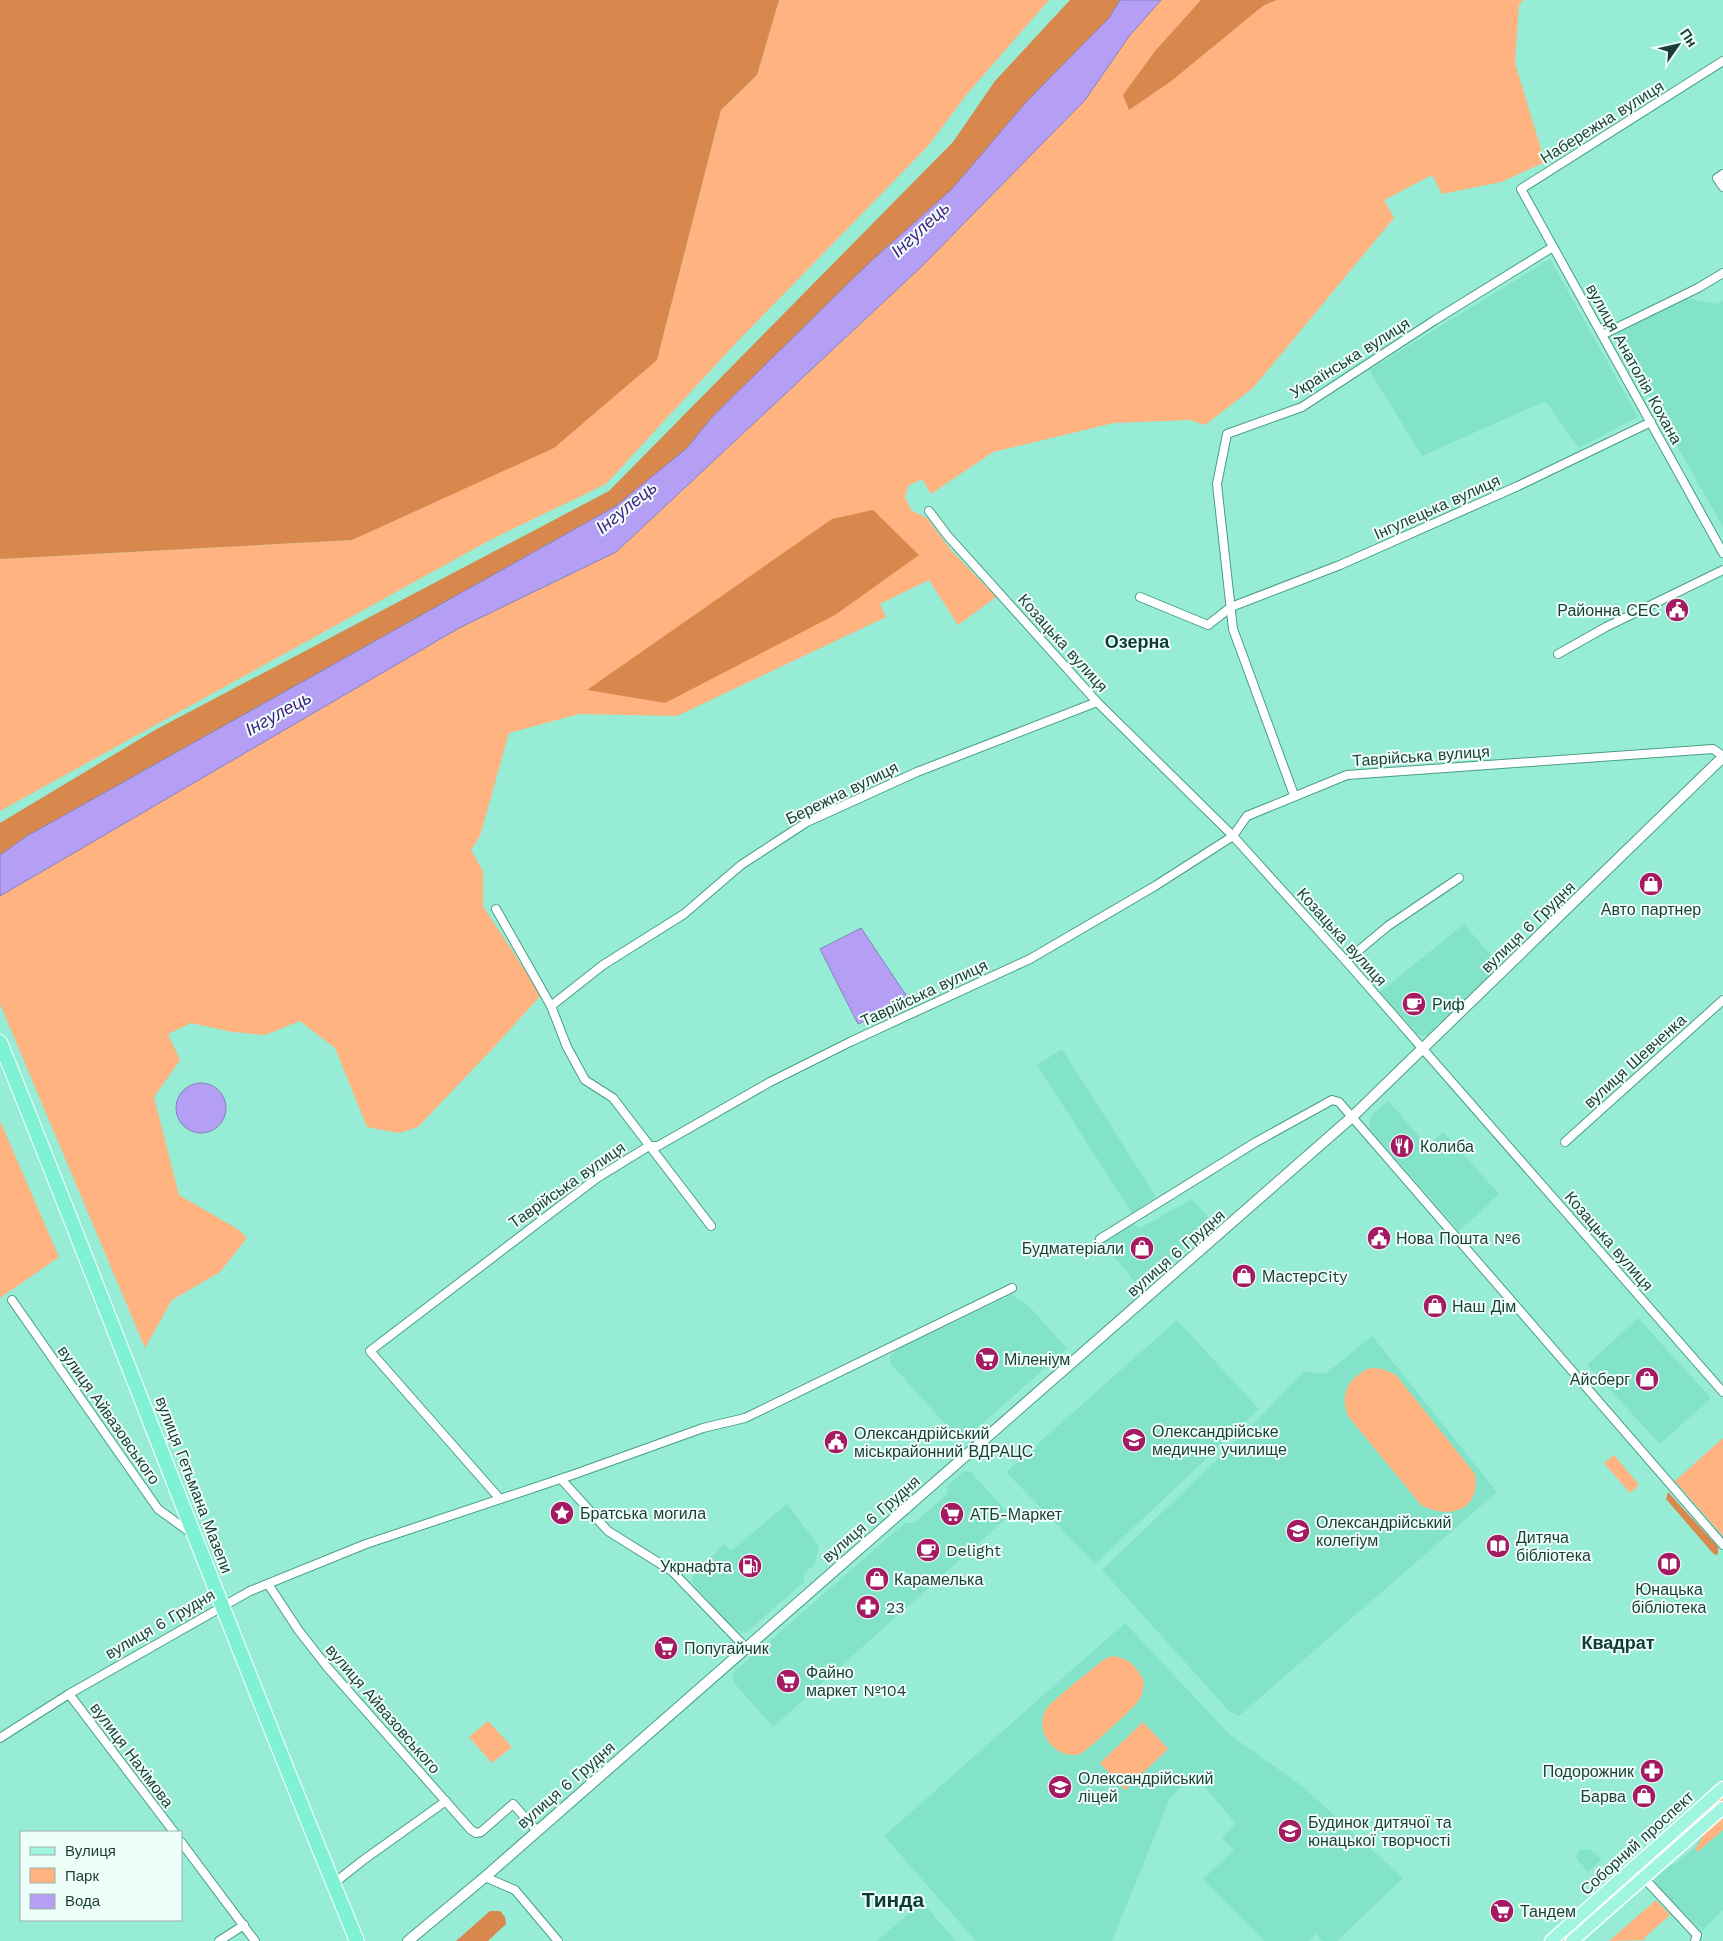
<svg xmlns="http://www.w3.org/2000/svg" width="1723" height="1941" viewBox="0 0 1723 1941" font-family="'Work Sans',sans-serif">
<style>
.built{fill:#83e3c9}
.green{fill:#feb381}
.forest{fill:#d8874d}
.water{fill:#b49ff5;stroke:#8682bb}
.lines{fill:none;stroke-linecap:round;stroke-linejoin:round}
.minor-casing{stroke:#489d88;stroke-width:10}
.tertiary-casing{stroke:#489d88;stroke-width:12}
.primary-casing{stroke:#fff;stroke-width:15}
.trunk-casing{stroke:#fff;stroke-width:16}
.minor{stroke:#fff;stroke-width:8}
.tertiary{stroke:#fff;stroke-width:10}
.primary{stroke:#9ff5e0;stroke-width:12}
.trunk{stroke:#7ff2d6;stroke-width:14}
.labels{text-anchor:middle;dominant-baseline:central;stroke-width:4;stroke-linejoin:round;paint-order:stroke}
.street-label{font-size:16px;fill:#1a3e35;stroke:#eefef9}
.poi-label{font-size:16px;fill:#1a3e35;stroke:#eefef9;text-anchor:start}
.water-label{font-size:18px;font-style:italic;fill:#451f81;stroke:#eefef9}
.neighbourhood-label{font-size:18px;font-weight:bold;fill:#0d3d32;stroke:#eefef9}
.district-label{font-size:21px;font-weight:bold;fill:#0d3d32;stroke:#eefef9}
</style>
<rect width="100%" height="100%" fill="#97ecd5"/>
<g class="built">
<path d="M1550 259 1638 417 1579 448 1545 401 1422 456 1369 370Z"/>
<path d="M1685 298 1718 304 1723 300V527L1614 335Z"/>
<path d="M1464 924 1500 966 1430 1035 1423 1036 1416 1033 1380 992Z"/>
<path d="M1062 1049 1156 1197 1132 1213 1037 1065Z"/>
<path d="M1388 1101 1428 1146 1443 1132 1499 1194 1459 1231 1369 1128 1371 1116Z"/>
<path d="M1192 1199 1213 1223 1139 1287 1103 1243 1133 1224 1140 1228Z"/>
<path d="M1012 1295 1029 1306 1067 1349 968 1436 958 1438 890 1363V1356L898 1349Z"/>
<path d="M1638 1318 1711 1398 1660 1444 1587 1365Z"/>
<path d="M1177 1320 1259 1409 1095 1564 1006 1472Z"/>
<path d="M1372 1336 1497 1492 1239 1716 1230 1712 1102 1570 1248 1430 1304 1371 1325 1374Z"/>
<path d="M964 1471H970L1010 1515 773 1727 734 1683 732 1674 905 1523H914L947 1494 948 1485Z"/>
<path d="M787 1504 819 1546 815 1564 804 1573V1582L747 1632 741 1633 725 1621 692 1582 693 1576 724 1544 731 1551Z"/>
<path d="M1125 1623 1229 1734 1302 1786 1403 1878 1337 1941H1322L1316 1934 1309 1941H1265L1203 1879 1234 1850 1222 1838 1236 1824 1194 1774 1170 1798 1112 1941H976L884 1836Z"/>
<path d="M1723 1814V1910L1702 1931 1656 1885 1654 1878 1663 1868 1676 1863 1695 1847 1702 1833Z"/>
<path d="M1589 1849 1602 1859 1588 1872 1576 1857 1580 1850Z"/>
<path d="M922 1902 956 1941H877L920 1904Z"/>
</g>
<g class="green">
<path d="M779 0H1049L967 94 928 146 734 345 606 484 492 539 0 811V559L352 540 657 360 721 110 757 75Z"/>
<path d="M1161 0H1523L1519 5 1515 63 1545 162 1501 182 1442 194 1432 175 1384 200 1394 218 1253 388 1205 425 1190 420 1114 423 993 452 931 494 922 479 908 486 905 497 911 510 927 518 951 550 996 597 958 625 929 580 880 604 886 617 677 716 579 714 509 733 480 836 471 850 483 871V906L541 995 496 1045 418 1127 399 1133 367 1127 335 1048 300 1021 265 1035 232 1032 191 1023 168 1034 180 1060 154 1097 179 1195 239 1230 247 1238 220 1272 172 1300 145 1348 0 1004V896L459 628 616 552 921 267 1085 100 1130 35Z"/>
<path d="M0 1121 59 1257 0 1298Z"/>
<path d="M1370 1368 1383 1369 1396 1375 1475 1474C1481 1511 1449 1520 1421 1505L1348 1416C1339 1394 1349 1377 1370 1368Z"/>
<path d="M1723 1438V1536L1675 1481Z"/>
<path d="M1614 1455 1639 1485 1630 1493 1604 1463Z"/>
<path d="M1112 1656C1129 1658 1136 1666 1144 1681 1143 1688 1143 1694 1139 1700 1136 1706 1085 1753 1080 1754 1057 1761 1034 1732 1045 1711 1049 1702 1093 1669 1103 1660Z"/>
<path d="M488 1721 512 1747 492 1763 469 1737Z"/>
<path d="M1143 1722 1168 1749 1125 1790 1100 1763Z"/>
<path d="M1723 1796V1801L1563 1941H1557Z"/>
<path d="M1723 1817V1830L1697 1852 1695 1850 1704 1834Z"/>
<path d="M1656 1900 1670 1915 1644 1938 1646 1940 1609 1941Z"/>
</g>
<g class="forest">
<path d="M0 0H779L757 75 721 110 657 360 554 448 352 540 0 559Z"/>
<path d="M1070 0H1120L1109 18 1027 101 952 189 869 263 713 416 687 448 616 506 27 836 0 855V823L155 730 609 491 953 142 995 81Z"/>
<path d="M1201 0H1277L1264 5 1170 82 1129 110 1123 95 1155 51Z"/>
<path d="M873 510 919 555 835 615 665 703 587 690 832 519Z"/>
<path d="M1668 1492 1718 1547V1554L1715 1555 1711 1551 1666 1499Z"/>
<path d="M490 1911H500L505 1917 506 1924 488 1941H456Z"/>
</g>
<g class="water">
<path d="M1120 0H1161L1130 35 1085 100 921 267 616 552 459 628 0 896V855L27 836 616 506 687 448 713 416 869 263 952 189 1027 101 1109 18Z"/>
<path d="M861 928 910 1001 858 1024 820 949Z"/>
<circle cx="201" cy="1108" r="25"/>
</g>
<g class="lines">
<g class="minor-casing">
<g id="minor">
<path d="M1723 61 1521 189 1723 553"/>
<path d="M1723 174 1717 178 1723 187"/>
<path d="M1602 335 1698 288 1723 273"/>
<path d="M929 511 947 535 1097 702 1233 836 1346 961 1723 1392"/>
<path d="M1140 597 1208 625 1231 607 1340 565 1518 486 1651 422"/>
<path d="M1558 654 1606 627 1723 570"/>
<path d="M1294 795 1233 629 1217 484 1227 434 1302 407 1435 320 1553 247"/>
<path d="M496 909 551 1006 567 1047 585 1080 613 1098 711 1226"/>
<path d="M1346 961 1388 926 1459 878"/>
<path d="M551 1006 603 965 684 914 741 865 807 822 917 772 1097 702"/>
<path d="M1565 1142 1723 1000"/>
<path d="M1100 1239 1256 1142 1332 1100 1339 1102 1723 1545"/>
<path d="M12 1300 158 1509 191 1533"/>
<path d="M561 1479 608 1531 672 1571 746 1648"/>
<path d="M500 1499 370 1351 597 1178 649 1146H658L770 1082 852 1041 1030 959 1155 886 1233 836 1247 816 1347 775 1713 749 1723 756"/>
<path d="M268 1584 299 1631 328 1668 471 1830 476 1833 481 1832 513 1804 537 1831"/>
<path d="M69 1694 174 1832"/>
<path d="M0 1738 69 1694 250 1591 366 1544 575 1474 703 1428 745 1418 1012 1288"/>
<path d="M181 1842 255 1941"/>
<path d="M485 1877 515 1890 558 1941"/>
<path d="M1644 1878 1697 1935 1695 1941"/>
<path d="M333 1884 362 1861 446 1801"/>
<path d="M219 1941 244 1925"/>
</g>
</g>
<g class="tertiary-casing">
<path id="tertiary" d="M408 1941 485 1877 1352 1117 1723 757"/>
</g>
<g class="primary-casing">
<g id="primary">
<path d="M1551 1941 1723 1788"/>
<path d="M1572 1941 1723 1808"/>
</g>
</g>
<g class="trunk-casing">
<path id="trunk" d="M0 1042C121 1341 233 1643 357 1941"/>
</g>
<use href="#minor" class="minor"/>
<use href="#tertiary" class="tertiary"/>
<use href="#primary" class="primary"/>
<use href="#trunk" class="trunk"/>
</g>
<defs>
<g id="civic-disc" transform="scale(1.25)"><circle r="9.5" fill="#a41b63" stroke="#eefef9"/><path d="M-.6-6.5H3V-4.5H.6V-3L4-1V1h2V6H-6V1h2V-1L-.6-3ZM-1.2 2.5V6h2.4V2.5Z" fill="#fff"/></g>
<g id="shop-disc" transform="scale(1.25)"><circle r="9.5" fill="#a41b63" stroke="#eefef9"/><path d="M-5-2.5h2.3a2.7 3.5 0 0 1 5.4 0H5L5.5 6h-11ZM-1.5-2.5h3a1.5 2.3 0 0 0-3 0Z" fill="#fff"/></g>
<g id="cafe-disc" transform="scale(1.25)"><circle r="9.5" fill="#a41b63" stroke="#eefef9"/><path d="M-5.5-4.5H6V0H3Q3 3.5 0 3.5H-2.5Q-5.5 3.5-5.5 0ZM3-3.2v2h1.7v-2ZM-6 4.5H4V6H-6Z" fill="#fff"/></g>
<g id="restaurant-disc" transform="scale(1.25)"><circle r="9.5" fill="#a41b63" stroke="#eefef9"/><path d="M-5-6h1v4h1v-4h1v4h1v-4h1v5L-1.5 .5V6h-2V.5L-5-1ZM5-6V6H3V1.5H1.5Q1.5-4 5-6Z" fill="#fff"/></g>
<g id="supermarket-disc" transform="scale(1.25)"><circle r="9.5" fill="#a41b63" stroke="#eefef9"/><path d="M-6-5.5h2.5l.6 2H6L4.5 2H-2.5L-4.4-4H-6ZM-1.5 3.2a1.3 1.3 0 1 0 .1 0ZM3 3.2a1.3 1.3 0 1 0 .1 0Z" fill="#fff"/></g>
<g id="university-disc" transform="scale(1.25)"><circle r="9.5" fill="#a41b63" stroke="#eefef9"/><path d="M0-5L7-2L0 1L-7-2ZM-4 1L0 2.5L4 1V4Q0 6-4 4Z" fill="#fff"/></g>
<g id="sight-disc" transform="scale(1.25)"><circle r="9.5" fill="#a41b63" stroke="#eefef9"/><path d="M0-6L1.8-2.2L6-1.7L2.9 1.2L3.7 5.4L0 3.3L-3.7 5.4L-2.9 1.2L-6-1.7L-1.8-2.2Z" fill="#fff"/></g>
<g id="school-disc" transform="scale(1.25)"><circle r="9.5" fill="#a41b63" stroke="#eefef9"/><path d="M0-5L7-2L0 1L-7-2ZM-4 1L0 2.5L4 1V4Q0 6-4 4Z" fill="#fff"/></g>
<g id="library-disc" transform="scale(1.25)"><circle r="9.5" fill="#a41b63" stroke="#eefef9"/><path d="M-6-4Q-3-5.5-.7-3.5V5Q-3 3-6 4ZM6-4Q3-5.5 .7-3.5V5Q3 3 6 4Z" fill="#fff"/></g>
<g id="fuel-disc" transform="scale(1.25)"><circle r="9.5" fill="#a41b63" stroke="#eefef9"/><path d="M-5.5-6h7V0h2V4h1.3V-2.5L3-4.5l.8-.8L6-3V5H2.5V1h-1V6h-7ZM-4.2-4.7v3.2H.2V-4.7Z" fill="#fff"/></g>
<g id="pharmacy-disc" transform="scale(1.25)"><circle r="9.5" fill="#a41b63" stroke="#eefef9"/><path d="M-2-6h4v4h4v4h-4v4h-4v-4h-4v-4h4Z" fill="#fff"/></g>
</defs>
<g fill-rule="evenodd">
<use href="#civic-disc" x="1677" y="610"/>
<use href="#shop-disc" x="1651" y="884"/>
<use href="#cafe-disc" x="1414" y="1004"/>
<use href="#restaurant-disc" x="1402" y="1146"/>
<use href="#civic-disc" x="1379" y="1238"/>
<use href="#shop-disc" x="1142" y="1248"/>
<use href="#shop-disc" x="1244" y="1276"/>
<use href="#shop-disc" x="1435" y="1306"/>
<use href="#supermarket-disc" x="987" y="1359"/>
<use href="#shop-disc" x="1647" y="1379"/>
<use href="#university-disc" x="1134" y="1440"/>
<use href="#civic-disc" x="836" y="1442"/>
<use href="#sight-disc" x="562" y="1513"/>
<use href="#supermarket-disc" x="952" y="1514"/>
<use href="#school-disc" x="1298" y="1531"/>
<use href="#library-disc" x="1498" y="1546"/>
<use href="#cafe-disc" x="928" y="1550"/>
<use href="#library-disc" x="1669" y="1564"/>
<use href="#fuel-disc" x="750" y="1566"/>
<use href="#shop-disc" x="877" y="1579"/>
<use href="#pharmacy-disc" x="868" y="1607"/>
<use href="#supermarket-disc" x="666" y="1648"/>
<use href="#supermarket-disc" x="788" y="1681"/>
<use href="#pharmacy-disc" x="1652" y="1771"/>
<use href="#school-disc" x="1060" y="1787"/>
<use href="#shop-disc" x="1644" y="1796"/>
<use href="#school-disc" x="1290" y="1831"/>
<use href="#supermarket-disc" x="1502" y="1911"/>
</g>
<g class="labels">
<g class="street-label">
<text transform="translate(1602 122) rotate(-32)">Набережна вулиця</text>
<text transform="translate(1350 358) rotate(-32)">Українська вулиця</text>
<text transform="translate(1634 364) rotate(61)">вулиця Анатолія Кохана</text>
<text transform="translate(1437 507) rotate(-24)">Інгулецька вулиця</text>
<text transform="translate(1063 643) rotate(48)">Козацька вулиця</text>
<text transform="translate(1421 756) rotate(-4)">Таврійська вулиця</text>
<text transform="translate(842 793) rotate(-26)">Бережна вулиця</text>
<text transform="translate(1528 927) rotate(-44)">вулиця 6 Грудня</text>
<text transform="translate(1342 937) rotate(48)">Козацька вулиця</text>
<text transform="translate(924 993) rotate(-25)">Таврійська вулиця</text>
<text transform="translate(1635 1061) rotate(-42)">вулиця Шевченка</text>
<text transform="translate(567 1185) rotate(-35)">Таврійська вулиця</text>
<text transform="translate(1609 1241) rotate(49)">Козацька вулиця</text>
<text transform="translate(1176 1253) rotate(-41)">вулиця 6 Грудня</text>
<text transform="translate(109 1415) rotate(55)">вулиця Айвазовського</text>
<text transform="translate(194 1485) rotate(69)">вулиця Гетьмана Мазепи</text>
<text transform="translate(871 1519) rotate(-41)">вулиця 6 Грудня</text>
<text transform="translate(160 1624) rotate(-30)">вулиця 6 Грудня</text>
<text transform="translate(383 1709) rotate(49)">вулиця Айвазовського</text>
<text transform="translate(132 1755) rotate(53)">вулиця Нахімова</text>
<text transform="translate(566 1785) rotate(-41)">вулиця 6 Грудня</text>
<text transform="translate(1637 1843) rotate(-42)">Соборний проспект</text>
</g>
<g class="poi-label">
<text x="1660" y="610" text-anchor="end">Районна СЕС</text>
<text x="1651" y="909" text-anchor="middle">Авто партнер</text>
<text x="1432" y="1004">Риф</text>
<text x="1420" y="1146">Колиба</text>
<text x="1396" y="1238">Нова Пошта №6</text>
<text x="1124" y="1248" text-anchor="end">Будматеріали</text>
<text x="1262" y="1276">МастерCity</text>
<text x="1452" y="1306">Наш Дім</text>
<text x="1004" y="1359">Міленіум</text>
<text x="1630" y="1379" text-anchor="end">Айсберг</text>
<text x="1152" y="1431">Олександрійське<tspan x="1152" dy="18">медичне училище</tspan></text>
<text x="854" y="1433">Олександрійський<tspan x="854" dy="18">міськрайонний ВДРАЦС</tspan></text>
<text x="580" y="1513">Братська могила</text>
<text x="970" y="1514">АТБ-Маркет</text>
<text x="1316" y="1522">Олександрійський<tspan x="1316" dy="18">колегіум</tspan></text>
<text x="1516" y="1537">Дитяча<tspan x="1516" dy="18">бібліотека</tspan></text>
<text x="946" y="1550">Delight</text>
<text x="732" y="1566" text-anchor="end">Укрнафта</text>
<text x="894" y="1579">Карамелька</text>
<text x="1669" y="1589" text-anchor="middle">Юнацька<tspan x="1669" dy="18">бібліотека</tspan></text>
<text x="886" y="1607">23</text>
<text x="684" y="1648">Попугайчик</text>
<text x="806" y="1672">Файно<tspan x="806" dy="18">маркет №104</tspan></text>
<text x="1634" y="1771" text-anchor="end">Подорожник</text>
<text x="1078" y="1778">Олександрійський<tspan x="1078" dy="18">ліцей</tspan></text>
<text x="1626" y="1796" text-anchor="end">Барва</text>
<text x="1308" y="1822">Будинок дитячої та<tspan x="1308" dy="18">юнацької творчості</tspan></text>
<text x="1520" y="1911">Тандем</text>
</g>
<g class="water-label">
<text transform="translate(920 229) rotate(-43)">Інгулець</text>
<text transform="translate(626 507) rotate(-39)">Інгулець</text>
<text transform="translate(278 713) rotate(-29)">Інгулець</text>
</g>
<g class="neighbourhood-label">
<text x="1137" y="641">Озерна</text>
<text x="1618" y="1642">Квадрат</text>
</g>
<g class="district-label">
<text x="893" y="1899">Тинда</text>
</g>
</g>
<rect x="20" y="1831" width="162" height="90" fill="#eefef9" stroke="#99b1ab"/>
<rect x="30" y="1847" width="25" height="8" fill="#9ff5e0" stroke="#99b1ab"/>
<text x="65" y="1856" font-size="15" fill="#1a3e35">Вулиця</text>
<rect x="30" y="1868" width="25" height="15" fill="#feb381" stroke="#99b1ab"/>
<text x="65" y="1881" font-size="15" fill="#1a3e35">Парк</text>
<rect x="30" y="1894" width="25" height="15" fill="#b49ff5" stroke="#99b1ab"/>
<text x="65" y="1906" font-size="15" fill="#1a3e35">Вода</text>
<g transform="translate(1678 45) rotate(56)" stroke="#eefef9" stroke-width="4" paint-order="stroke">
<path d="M0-4L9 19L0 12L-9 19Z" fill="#1a3e35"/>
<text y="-8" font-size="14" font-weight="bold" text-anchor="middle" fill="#1a3e35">Пн</text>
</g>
</svg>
